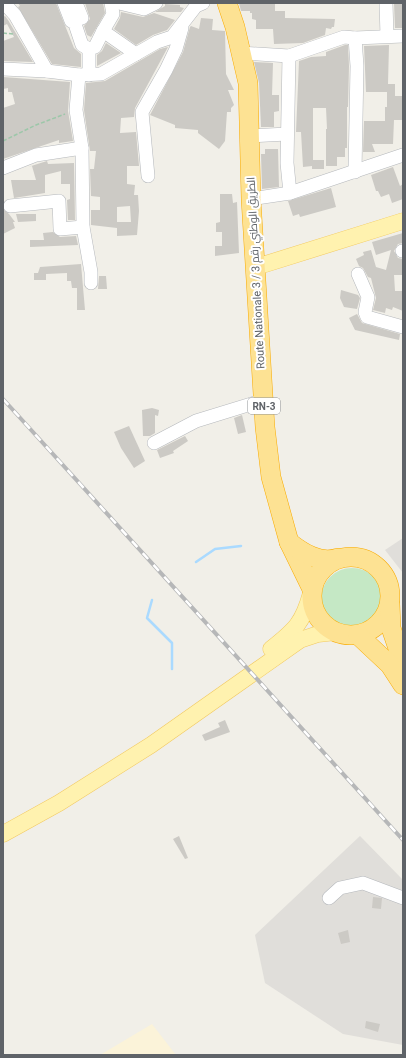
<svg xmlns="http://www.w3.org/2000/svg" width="406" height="1058" viewBox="0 0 406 1058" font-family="Roboto,Cairo,sans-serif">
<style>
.industrial{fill:#e0deda}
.green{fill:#c5e8c5}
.sand{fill:#fbf3d9}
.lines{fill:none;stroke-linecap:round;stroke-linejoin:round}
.stream{stroke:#aadaff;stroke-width:2.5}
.building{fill:#cccac5;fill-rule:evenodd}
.minor-casing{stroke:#b5b8bc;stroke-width:14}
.major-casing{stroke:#f2c960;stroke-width:17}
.highway-casing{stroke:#f9ab00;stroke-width:20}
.path{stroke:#9cc7a9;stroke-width:1.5;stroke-dasharray:4 2;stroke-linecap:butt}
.minor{stroke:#fff;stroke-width:13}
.major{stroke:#fff2af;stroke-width:16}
.highway{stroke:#fde293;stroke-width:19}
.rail-casing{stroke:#b6b7b8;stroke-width:4}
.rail{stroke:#fff;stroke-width:2.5;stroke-dasharray:8;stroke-linecap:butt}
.labels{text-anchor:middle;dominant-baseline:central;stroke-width:4;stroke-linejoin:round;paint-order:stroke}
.shield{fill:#fff;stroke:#8f9295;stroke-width:1}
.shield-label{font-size:10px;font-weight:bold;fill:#5f6368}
.street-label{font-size:11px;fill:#5f6368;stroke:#fff}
</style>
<rect width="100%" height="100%" fill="#f1efe8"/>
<g class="industrial">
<path d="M403 538V573L385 550Z"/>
<path d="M360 836 403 880V1045L343 1034 265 983 255 935Z"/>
</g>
<circle class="green" cx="352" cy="599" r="31"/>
<path class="sand" d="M152 1024 176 1055H100Z"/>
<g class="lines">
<g class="stream">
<path d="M196 562 215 549 241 546"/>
<path d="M152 600 147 618 172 643V669"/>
</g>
</g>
<g class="building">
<path d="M18 3H56L74 48 81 54V67L52 64 18 7 20 6Z"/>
<path d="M85 3H103L105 13 91 37 87 35 84 26 90 19Z"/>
<path d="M239 3H275V11H285V18L335 19 334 27H332L331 29 326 28 325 35 303 43 274 44 273 29H256V20L252 19V13H250V11H241Z"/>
<path d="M394 3H402V28H395Z"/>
<path d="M165 4 180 5V7L184 8 181 12H155L165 6Z"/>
<path d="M121 12 143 17 154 13 175 20 167 30 153 35 136 45 114 29 120 18Z"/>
<path d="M5 16 8 20 33 62 3 61V41L14 37 7 24 3 26V17Z"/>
<path d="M201 18 213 19 212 30 225 31 226 74 234 90H228L234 105 231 108V112H227L225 141 219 149 198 133V130L175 128V125L150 115 183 52 190 27 191 26 199 29Z"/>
<path d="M106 43 121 53 97 66V55L102 51Z"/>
<path d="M345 45H348L349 66 348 107H347V148H345V157H337V166H326V129H327L326 108H313V160H324V169H312V166L303 167 301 132H296L299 61 311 57 326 56V52Z"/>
<path d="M389 45 388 84H395V96H403V120H394L393 144H372L375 152H363L364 121H385V107H387V92H366L364 46Z"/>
<path d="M168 47 135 108 134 117 121 118 120 133 136 132 139 166H127V184L135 185 134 195H138L139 211 137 235 117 236V228L91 225V210H100V197L91 196 90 169H94L96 151H90L84 110 86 83 105 81 160 49ZM130 206 131 222H117V207Z"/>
<path d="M254 62 273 63 272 95H279V111L274 112V127H261L259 83Z"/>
<path d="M3 77 70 82 68 111 73 141 59 143V140L3 159V108L15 104 12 92H8V88L3 89Z"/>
<path d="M265 149H278L279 187 262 189 261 154H265Z"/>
<path d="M47 161 48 164 74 163 75 220H68L67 200 70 199V184H61V171L45 175V193L14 198 11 180H36L32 166 28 167Z"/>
<path d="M393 167 400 186 403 184V199L392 203 389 194 381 197 378 191H376L371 175Z"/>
<path d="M331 188 336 207 300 217 299 214 293 216 288 201Z"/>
<path d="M220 194H232L233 203 237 202 239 253 215 256V246H222V232H216V223L220 222Z"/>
<path d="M3 209 9 214 15 222H13L15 228 3 234Z"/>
<path d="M16 214H36V221L18 222Z"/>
<path d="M53 232 60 237 76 236 78 245 30 247V240H44L43 233Z"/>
<path d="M403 233V243L398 244 394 251 398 258 403 259V275H394L395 291H403V311L393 307 392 310 386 308 385 313 373 310 376 298 371 278 368 277 363 268 359 266 356 259 364 255 363 252 371 250 376 267 386 270 391 250 376 255 372 242Z"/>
<path d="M81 264 85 310H77V288H72L71 281H67V273L46 274V280H34V273H38L40 267Z"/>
<path d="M99 276H106L107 289H98Z"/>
<path d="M341 290 358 295 360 298 357 309 344 307 340 298Z"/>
<path d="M357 314 362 323 400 334 399 340 355 330 349 318Z"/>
<path d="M152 408 159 410 158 416 155 415V433L150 436H143L142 410Z"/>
<path d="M242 415 246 432 238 434 234 418Z"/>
<path d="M129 426 145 461 134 468 121 448 114 432Z"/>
<path d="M185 436 188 441 173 451 174 453 160 458 157 450Z"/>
<path d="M225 720 230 732 205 741 202 735 220 727 218 723Z"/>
<path d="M179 836 188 858 185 859 173 839Z"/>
<path d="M373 897 382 898 381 909 372 908Z"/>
<path d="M348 930 350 942 341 944 338 933Z"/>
<path d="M366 1021 380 1024 378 1032 365 1028Z"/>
</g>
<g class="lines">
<g class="minor-casing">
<g id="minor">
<path d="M4 3 15 15 47 71"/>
<path d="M64 3 71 21H74L82 45 89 49"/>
<path d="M111 3 113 14 103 31 136 54"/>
<path d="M119 3 144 9 156 3"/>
<path d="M386 3 387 36"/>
<path d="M74 21 82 18 76 3"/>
<path d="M355 38 357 66 355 172"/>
<path d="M240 53 289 56 344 37 355 38 403 36"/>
<path d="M289 56 287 163 290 193"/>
<path d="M3 69 47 71 79 75 101 74 157 42 172 37 196 6 203 3"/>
<path d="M79 75 76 110 82 148 83 227 91 272V283"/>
<path d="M89 75V49L95 47 103 31"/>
<path d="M250 136 287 134"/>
<path d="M3 168 36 155 82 148"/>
<path d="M148 176 142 112 166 70 176 49 182 28"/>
<path d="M251 199 290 193 403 155"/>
<path d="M10 206 59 201 60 229 83 227"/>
<path d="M402 251H403"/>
<path d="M358 274 368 297 365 312 367 317 403 327"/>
<path d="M154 443 196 421 264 400"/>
<path d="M329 898 340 888 363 883 403 898"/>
</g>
</g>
<g class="major-casing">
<g id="major">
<path d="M256 267 403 221"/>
<path d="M271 649C295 630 303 623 311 593"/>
<path d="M3 834 59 803 151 745 300 640 318 634 336 632"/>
</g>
</g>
<g class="highway-casing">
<g id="highway">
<path d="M227 3 235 27 248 83 251 199 265 427 271 477 289 542 312 589"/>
<path d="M289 542C303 553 320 564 338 558"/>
<circle cx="351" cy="596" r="39"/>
<path d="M390 604 391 628 403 663"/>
<path d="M358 635 390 665 403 685"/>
</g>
</g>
<g class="path">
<path d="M3 33 13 34"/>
<path d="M3 141 36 125 65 114"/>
</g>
<use href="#minor" class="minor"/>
<use href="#major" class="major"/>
<use href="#highway" class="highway"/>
<g class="rail-casing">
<path id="rail" d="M3 399 403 840"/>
</g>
<use href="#rail" class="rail"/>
</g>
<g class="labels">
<rect class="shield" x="248" y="398" width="32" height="16" rx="3"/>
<g class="shield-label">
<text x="264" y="406">RN-3</text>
</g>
<g class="street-label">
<text transform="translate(256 273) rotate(-93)">Route Nationale 3 / الطريق الوطني رقم 3</text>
</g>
</g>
<rect width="406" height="1058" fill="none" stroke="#5f6368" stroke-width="8"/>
</svg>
